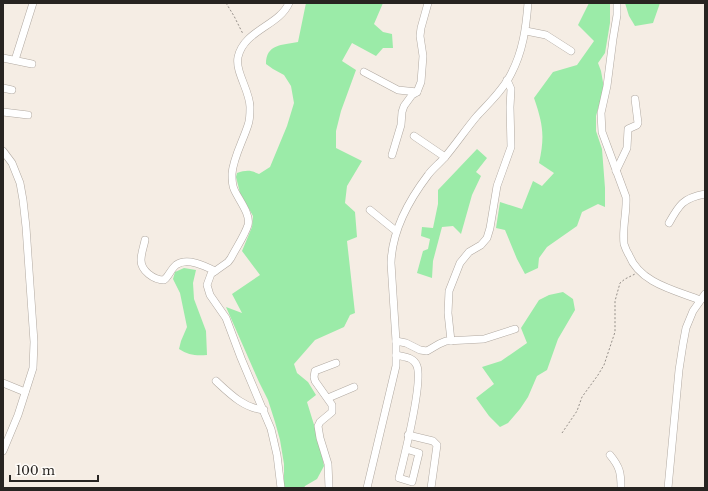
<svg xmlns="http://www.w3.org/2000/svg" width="708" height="491" viewBox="0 0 708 491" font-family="'Libre Baskerville',serif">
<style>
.green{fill:#9beba8}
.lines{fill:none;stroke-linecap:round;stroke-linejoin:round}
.minor-casing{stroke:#b1a9a1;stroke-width:8}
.path{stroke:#958f89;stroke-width:1;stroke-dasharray:2 2;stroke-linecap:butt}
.minor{stroke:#fff;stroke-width:7}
</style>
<rect width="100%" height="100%" fill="#f5ede4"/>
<g class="green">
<path d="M306 3H383L374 24 383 32 392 34 393 48H383L376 56 352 43 342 61 356 70 341 111 336 131V148L362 161 347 186 345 203 355 212 357 237 347 241 355 313 350 315 344 327 315 340 294 364 297 373 308 382 316 395 307 402 319 441 324 466 317 479 305 486 304 488H284V464L280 440 275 422 268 400 259 382 226 307 242 313 232 294 260 275 242 251 252 227 253 216 240 193 236 177 237 173C246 170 251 170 259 174L270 167 287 126 294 103 291 86 284 75 273 69 266 64C266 44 282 45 298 42Z"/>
<path d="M589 3H610V23L605 53 598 63 601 71 604 88 596 116V131L602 149 605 188V207L598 204 582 212 577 226 547 247 539 258 538 268 525 274 517 259 505 230 496 228 500 202 522 209 533 181 542 186 554 173 539 163C545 136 543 124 534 98L553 72 577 65 594 41 578 25Z"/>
<path d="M625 3H660L653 23 635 26 629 16Z"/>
<path d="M477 149 487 158 476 172 481 176 472 195 461 234 453 226 442 227 433 261 432 278 417 273 423 251 428 249 430 239 421 236 422 227 433 228 438 204V190Z"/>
<path d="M184 268 196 270 193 283 194 299 206 331 207 355C196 356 188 355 179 349L181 341 187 327 180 293 173 279 175 272Z"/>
<path d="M563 292 573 299 575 310 558 339 547 370 537 376 528 397 520 409 508 423 500 427 489 416 476 398 494 384 482 367 501 361 527 343 521 328 539 300 549 295Z"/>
</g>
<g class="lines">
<g class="minor-casing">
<g id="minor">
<path d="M617 3V15L613 39 607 86 601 113 602 132 626 197C627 212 622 228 624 244 625 247 627 252 629 255 640 283 674 290 700 300"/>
<path d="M526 31 546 35 571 51"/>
<path d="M3 58 32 64"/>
<path d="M15 60 33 3"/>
<path d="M364 72 398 90 417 92"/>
<path d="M3 88 12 90"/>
<path d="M3 112 28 115"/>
<path d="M414 136 445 157"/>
<path d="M3 151 12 163 20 183 23 200 26 227 34 342 33 368 18 415 3 451"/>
<path d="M392 155 401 125 402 112 404 106 412 95 417 92 421 82 423 56 420 36 421 28 428 3"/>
<path d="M616 171 627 148 628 129 637 125 638 123 635 99"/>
<path d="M370 210 396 231"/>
<path d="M669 223C679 205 683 198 705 194"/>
<path d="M145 240C144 246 141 253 141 260 141 271 154 280 164 280 169 276 171 269 176 265 187 257 205 266 215 271"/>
<path d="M396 341 406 343 420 350 427 351 439 344 446 341 484 339 515 329"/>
<path d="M451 341 448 313 449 291 460 263 469 252 481 245 487 238 490 228 497 186 511 147 510 107 511 89 507 80"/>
<path d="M396 355C404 357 414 357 417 366 423 382 404 458 399 478L412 482 419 453 406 449"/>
<path d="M216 381C231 395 244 408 264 410"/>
<path d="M3 383 25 392"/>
<path d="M328 398 354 387"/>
<path d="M408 435 433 441 437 445 431 488"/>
<path d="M610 455C620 467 621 473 621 488"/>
<path d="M281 488 277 455 271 429 241 358 226 318 210 295 207 285 211 274 228 262 231 258C236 248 245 235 248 225 251 214 238 199 234 189 232 185 232 179 232 174 233 158 243 141 248 125 250 120 250 113 250 107 250 91 235 72 238 57 244 30 279 26 289 3"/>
<path d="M329 488 328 464 320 438 318 426 320 422 332 412V405L315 381 314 377 315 371 336 363"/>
<path d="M367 488 396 366V341L391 263C392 231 409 200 428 175 433 168 440 163 445 157 456 144 466 129 477 116 489 103 503 90 511 74 523 51 526 28 528 3"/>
<path d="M668 488 679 370 683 344 686 328 693 311 705 294"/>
</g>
</g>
<g class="path">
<path d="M226 3 234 16 243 34"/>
<path d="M562 433 577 411 582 397 598 375 604 365 615 332V301L620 283 625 279 635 274"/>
</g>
<use href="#minor" class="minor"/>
</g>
<rect width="708" height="491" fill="none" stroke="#272421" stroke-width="8"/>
<path d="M10 475v6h88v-6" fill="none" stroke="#272421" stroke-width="2"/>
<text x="16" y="475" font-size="12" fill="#272421" stroke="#fefbf7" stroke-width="3" paint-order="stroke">100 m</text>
</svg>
